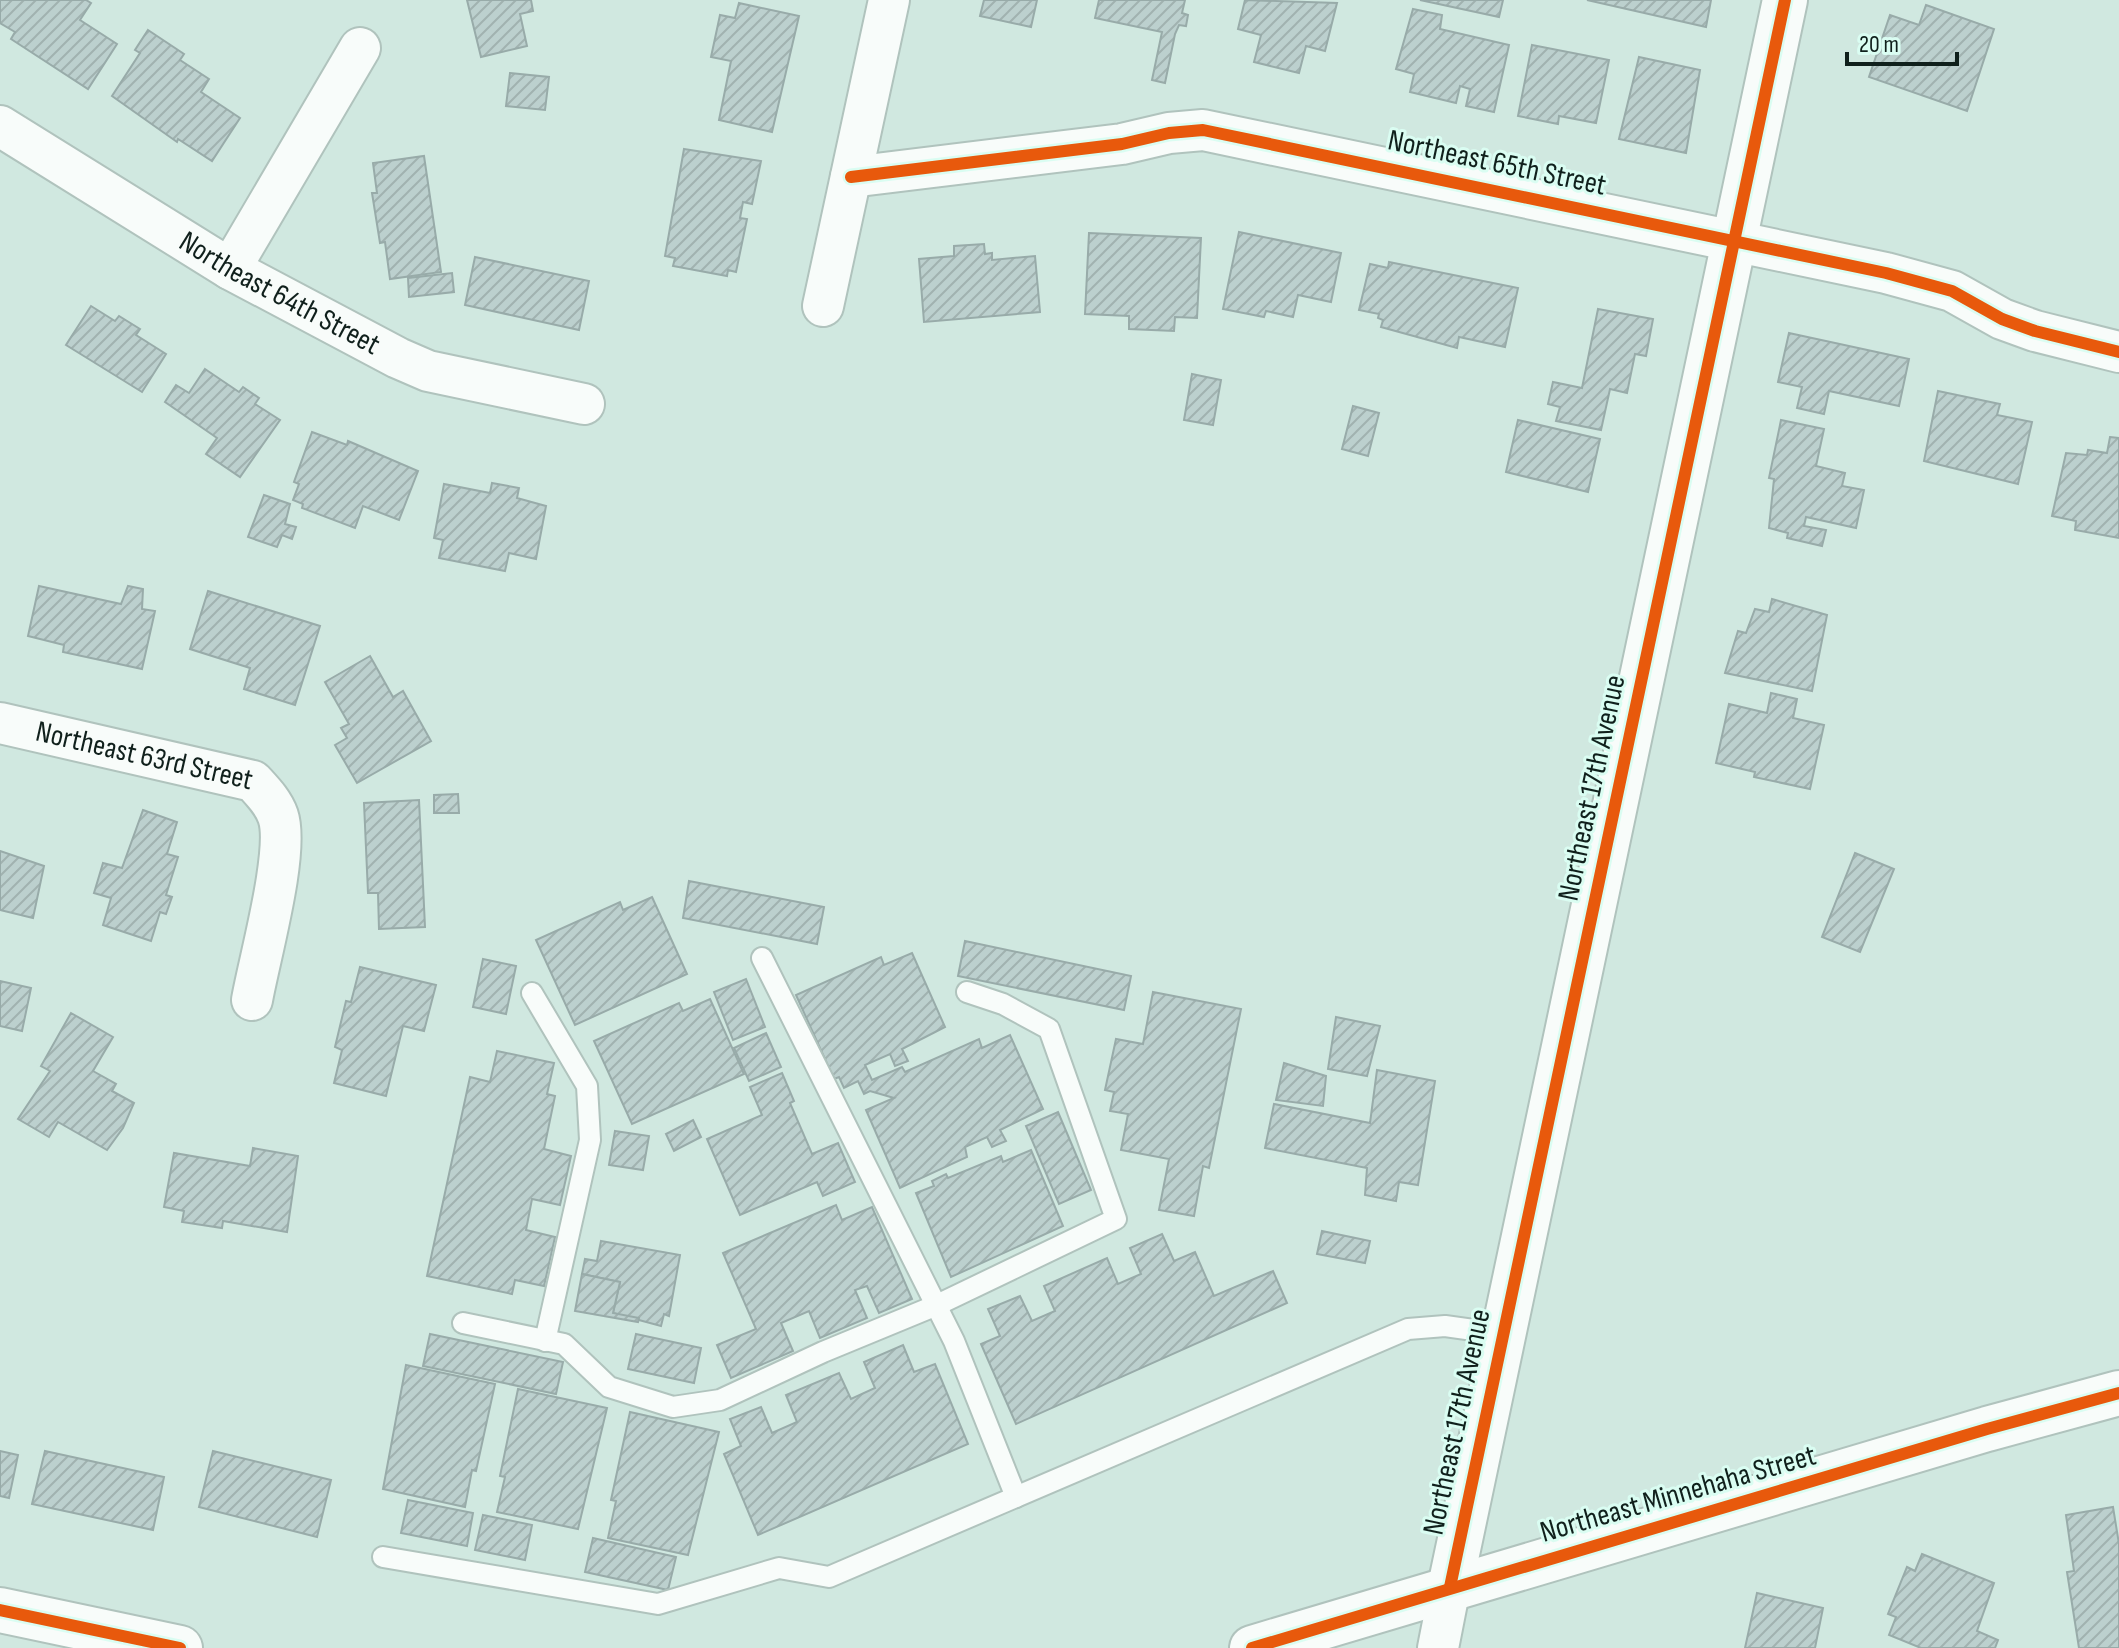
<svg xmlns="http://www.w3.org/2000/svg" width="2119" height="1648" viewBox="0 0 2119 1648" font-family="'Sofia Sans Condensed',sans-serif">
<style>
.building{fill:url(#building-hatch);stroke:#98aba9;stroke-width:2}
.lines{fill:none;stroke-linecap:round;stroke-linejoin:round}
.lane-casing{stroke:#b0c3bd;stroke-width:24}
.street-casing{stroke:#b0c3bd;stroke-width:44}
.secondary-casing{stroke:#b0c3bd;stroke-width:48}
.lane{stroke:#f8fcfa;stroke-width:20}
.street{stroke:#f8fcfa;stroke-width:40}
.secondary{stroke:#f8fcfa;stroke-width:44}
.cycleway-casing{stroke:#dafdf2;stroke-width:17}
.cycleway{stroke:#e8590c;stroke-width:12}
.labels{text-anchor:middle;dominant-baseline:central;stroke-width:6;stroke-linejoin:round;paint-order:stroke}
.street-label{font-size:30px;fill:#10201c;stroke:#dafdf2}
</style>
<defs>
<pattern id="building-hatch" width="6" height="6" patternUnits="userSpaceOnUse" patternTransform="scale(2)"><rect width="6" height="6" fill="#bcd0ce"/><path d="M-1 1l2-2M0 6l6-6M5 7l2-2" fill="none" stroke="#a1b2b0"/></pattern>
</defs>
<rect width="100%" height="100%" fill="#d0e8e0"/>
<g class="building">
<path d="M0 0H86L91 3 80 20 117 44 88 89 11 39 15 32 0 23Z"/>
<path d="M467 0H531L533 11 520 14 527 46 481 57Z"/>
<path d="M984 0H1037L1031 27 980 16Z"/>
<path d="M1099 0H1185L1182 13 1188 15 1186 26 1179 25 1175 34 1165 83 1152 80 1162 32 1095 18Z"/>
<path d="M1245 0 1337 3 1325 51 1306 46 1299 73 1254 62 1261 35 1238 29Z"/>
<path d="M1420 0H1503L1499 17Z"/>
<path d="M1587 0H1711L1706 27Z"/>
<path d="M739 3 799 16 772 132 719 120 731 61 711 57 720 15 735 18Z"/>
<path d="M1926 5 1994 29 1967 111 1869 77 1890 15 1919 25Z"/>
<path d="M1413 9 1442 15 1440 29 1509 45 1494 112 1466 106 1470 89 1460 86 1456 103 1410 92 1414 74 1396 69Z"/>
<path d="M148 30 184 54 180 60 209 79 201 92 240 118 212 161 178 139 177 142 112 96 140 53 135 50Z"/>
<path d="M1532 45 1609 60 1596 123 1559 116 1558 124 1518 116Z"/>
<path d="M1639 57 1700 70 1686 153 1619 139Z"/>
<path d="M510 73 549 77 545 110 506 106Z"/>
<path d="M684 149 761 161 752 204 743 202 740 218 747 219 736 272 728 270 727 276 673 266 675 258 665 256Z"/>
<path d="M424 156 441 272 390 279 385 242 380 243 372 193H377L373 163Z"/>
<path d="M1239 232 1341 253 1331 302 1298 295 1293 317 1266 311 1264 317 1223 309Z"/>
<path d="M1089 233 1201 238 1197 318 1175 317 1174 331 1129 329V316L1085 314Z"/>
<path d="M984 244 985 254 992 253V260L1035 256 1040 312 924 322 919 259 954 256V246Z"/>
<path d="M475 257 589 281 579 330 465 305Z"/>
<path d="M1389 262 1518 288 1505 347 1459 337 1457 348 1381 327 1383 320 1378 318 1379 314 1359 310 1370 264 1388 268Z"/>
<path d="M452 273 454 292 409 297 408 278Z"/>
<path d="M91 306 115 321 119 316 140 329 136 335 166 354 142 392 66 345Z"/>
<path d="M1598 309 1653 319 1646 356 1635 354 1627 393 1610 389 1601 430 1556 421 1560 407 1548 404 1553 382 1582 388Z"/>
<path d="M1789 333 1909 359 1899 406 1829 391 1824 414 1797 408 1802 387 1778 382Z"/>
<path d="M205 369 239 392 243 387 259 398 255 404 280 420 240 477 206 454 217 438 165 402 176 385 189 393Z"/>
<path d="M1192 374 1221 380 1213 425 1184 420Z"/>
<path d="M1938 391 2000 404 1997 415 2032 422 2018 484 1924 461Z"/>
<path d="M1353 406 1379 413 1368 456 1342 449Z"/>
<path d="M1518 420 1600 439 1588 492 1506 472Z"/>
<path d="M1781 420 1824 429 1816 466 1845 473 1842 486 1864 490 1856 528 1806 517 1804 526 1826 530 1822 546 1787 538 1788 533 1769 528 1774 479 1769 478Z"/>
<path d="M312 432 347 445 348 441 418 471 399 520 363 506 355 528 302 508 303 504 293 500 299 484 294 482Z"/>
<path d="M2110 437 2119 438V538L2075 530 2076 521 2052 516 2066 453 2087 455 2088 450 2107 453Z"/>
<path d="M492 483 519 488 517 498 546 506 536 559 509 553 505 571 439 558 443 540 434 538 444 484 490 493Z"/>
<path d="M264 495 290 504 285 524 296 527 292 539 282 535 277 547 248 537Z"/>
<path d="M39 586 121 604 128 586 143 589 142 609 155 611 142 669 63 652 64 645 28 636Z"/>
<path d="M208 591 320 626 295 705 244 689 250 668 190 649Z"/>
<path d="M1772 599 1827 615 1812 691 1725 673 1738 631 1746 633 1755 609 1769 612Z"/>
<path d="M370 656 393 697 403 691 431 741 357 783 335 745 347 738 341 728 349 724 325 682Z"/>
<path d="M1771 693 1797 699 1793 718 1824 725 1810 789 1754 777 1755 772 1716 763 1729 704 1767 713Z"/>
<path d="M458 794 459 813H434V795Z"/>
<path d="M419 800 425 927 379 929 378 893H368L364 803Z"/>
<path d="M143 810 177 822 167 854 178 857 166 895 172 897 166 914 160 912 151 941 103 925 111 898 94 893 103 863 122 868Z"/>
<path d="M0 851 44 866 33 918 0 910Z"/>
<path d="M1855 853 1894 869 1860 952 1822 937Z"/>
<path d="M689 881 824 907 817 944 683 918Z"/>
<path d="M652 897 687 974 575 1025 536 940 620 902 623 910Z"/>
<path d="M965 941 1131 976 1124 1010 958 976Z"/>
<path d="M912 953 945 1027 902 1049 908 1061 895 1066 890 1054 865 1065 872 1080 902 1067 905 1072 979 1039 982 1048 1010 1035 1043 1109 1000 1130 1006 1141 992 1147 987 1137 965 1147 967 1157 900 1188 866 1110 894 1098 870 1091 864 1094 858 1081 844 1088 839 1077 834 1079 796 995 881 957 884 965Z"/>
<path d="M483 959 516 966 506 1014 473 1007Z"/>
<path d="M360 967 436 985 424 1031 403 1026 386 1096 334 1083 342 1050 335 1047 346 1001 351 1002Z"/>
<path d="M746 979 765 1027 733 1040 714 992Z"/>
<path d="M0 981 31 988 22 1031 0 1026Z"/>
<path d="M1153 992 1241 1009 1209 1168 1203 1166 1194 1216 1159 1210 1169 1159 1121 1150 1128 1114 1110 1111 1114 1092 1105 1090 1116 1039 1143 1044Z"/>
<path d="M710 999 744 1074 632 1124 594 1041 679 1003 683 1011Z"/>
<path d="M71 1013 113 1037 93 1071 116 1084 112 1091 134 1103 123 1128 107 1150 58 1122 49 1137 18 1119 50 1071 41 1066Z"/>
<path d="M1336 1017 1380 1026 1367 1076 1328 1069Z"/>
<path d="M766 1033 781 1067 749 1081 734 1048Z"/>
<path d="M497 1051 554 1063 547 1094 555 1096 544 1149 571 1156 560 1205 532 1199 526 1230 555 1237 544 1286 515 1280 512 1294 427 1276 470 1077 490 1082Z"/>
<path d="M1284 1063 1326 1076 1323 1106 1276 1100Z"/>
<path d="M1377 1070 1435 1081 1418 1185 1399 1182 1396 1201 1365 1195 1367 1168 1265 1148 1274 1104 1370 1123Z"/>
<path d="M782 1073 794 1101 790 1103 812 1154 838 1143 855 1182 823 1196 817 1182 740 1215 707 1139 762 1115 750 1087Z"/>
<path d="M1058 1112 1091 1190 1059 1204 1026 1126Z"/>
<path d="M693 1120 701 1137 674 1151 666 1134Z"/>
<path d="M615 1131 649 1136 643 1170 609 1165Z"/>
<path d="M253 1148 298 1156 287 1232 223 1221 222 1228 182 1222 184 1211 164 1207 174 1153 250 1166Z"/>
<path d="M1031 1150 1063 1226 951 1277 916 1193 934 1186 932 1181 946 1174 948 1178 1001 1156 1003 1162Z"/>
<path d="M836 1205 842 1220 872 1207 912 1299 879 1313 867 1286 855 1290 867 1318 820 1338 809 1311 781 1323 793 1351 731 1378 717 1345 756 1329 723 1253Z"/>
<path d="M1322 1231 1370 1241 1365 1263 1317 1254Z"/>
<path d="M1162 1234 1174 1261 1195 1252 1214 1296 1273 1271 1287 1303 1016 1424 981 1344 1000 1336 988 1309 1020 1296 1032 1321 1055 1311 1044 1286 1107 1258 1118 1284 1141 1274 1130 1248Z"/>
<path d="M601 1241 680 1255 669 1316 664 1314 661 1326 613 1313 620 1282 582 1274 585 1259 597 1261Z"/>
<path d="M582 1274 620 1282 613 1313 639 1318 638 1322 575 1311Z"/>
<path d="M430 1334 563 1362 556 1394 423 1366Z"/>
<path d="M636 1334 701 1348 694 1383 628 1369Z"/>
<path d="M903 1345 914 1372 935 1364 968 1444 758 1535 724 1454 741 1446 730 1419 761 1407 772 1433 797 1422 786 1395 839 1373 851 1399 875 1388 864 1362Z"/>
<path d="M406 1365 495 1384 476 1471 472 1470 465 1507 383 1489Z"/>
<path d="M518 1389 607 1408 578 1529 497 1512 505 1477 500 1476Z"/>
<path d="M630 1412 719 1432 688 1555 608 1538 616 1501 611 1500Z"/>
<path d="M0 1451 18 1455 9 1498 0 1496Z"/>
<path d="M45 1451 164 1477 153 1530 32 1504Z"/>
<path d="M213 1451 331 1480 317 1537 199 1507Z"/>
<path d="M408 1500 473 1513 467 1546 401 1533Z"/>
<path d="M2113 1507 2119 1544V1648H2079L2067 1572 2074 1571 2066 1515Z"/>
<path d="M483 1515 532 1525 525 1560 475 1550Z"/>
<path d="M593 1538 676 1557 668 1590 585 1572Z"/>
<path d="M1922 1554 1994 1583 1977 1631 1998 1640 1995 1648H1921L1889 1635 1896 1617 1888 1614 1907 1567 1915 1571Z"/>
<path d="M1757 1593 1823 1608 1815 1648H1745Z"/>
</g>
<g class="lines">
<g class="lane-casing">
<g id="lane">
<path d="M762 958 954 1341 1016 1497"/>
<path d="M532 993 587 1086 590 1140 545 1341"/>
<path d="M463 1323 564 1344 609 1387 673 1407 720 1400 823 1352 937 1305 1116 1219 1049 1029 1003 1004 967 992"/>
<path d="M383 1557 658 1604 779 1568 829 1577 1408 1329 1445 1326 1502 1334"/>
</g>
</g>
<g class="street-casing">
<g id="street">
<path id="s1" d="M0 126 230 269 398 358 428 371 584 404"/>
<path d="M851 177 1122 144 1169 133 1203 130 1886 273 1952 291 2002 319 2035 331 2119 352"/>
<path d="M230 269 360 48"/>
<path d="M823 306 889 0"/>
<path id="s2" d="M0 723 253 781C263 792 273 802 278 816 290 851 259 960 252 1000"/>
<path d="M1438 1648 1450 1587"/>
</g>
</g>
<g class="secondary-casing">
<g id="secondary">
<path d="M1450 1587 1785 0"/>
<path d="M0 1610 180 1648"/>
<path d="M1252 1648 1987 1429 2119 1393"/>
</g>
</g>
<use href="#lane" class="lane"/>
<use href="#street" class="street"/>
<use href="#secondary" class="secondary"/>
<g class="cycleway-casing">
<g id="cycleway">
<path d="M851 177 1122 144 1169 133 1203 130 1886 273 1952 291 2002 319 2035 331 2119 352"/>
<path d="M1450 1587 1785 0"/>
<path d="M0 1610 180 1648"/>
<path d="M1252 1648 1987 1429 2119 1393"/>
</g>
</g>
<use href="#cycleway" class="cycleway"/>
</g>
<g class="labels">
<g class="street-label">
<text transform="translate(1497 163) rotate(12)">Northeast 65th Street</text>
<text stroke="none"><textPath href="#s1" startOffset="326">Northeast 64th Street</textPath></text>
<text stroke="none"><textPath href="#s2" startOffset="148">Northeast 63rd Street</textPath></text>
<text transform="translate(1592 788) rotate(-78)">Northeast 17th Avenue</text>
<text transform="translate(1457 1422) rotate(-78)">Northeast 17th Avenue</text>
<text transform="translate(1678 1494) rotate(-16)">Northeast Minnehaha Street</text>
</g>
</g>
<path d="M1847 52v12h110v-12" fill="none" stroke="#10201c" stroke-width="4"/>
<text x="1859" y="52" font-size="24" fill="#10201c" stroke="#dafdf2" stroke-width="6" paint-order="stroke">20 m</text>
</svg>
